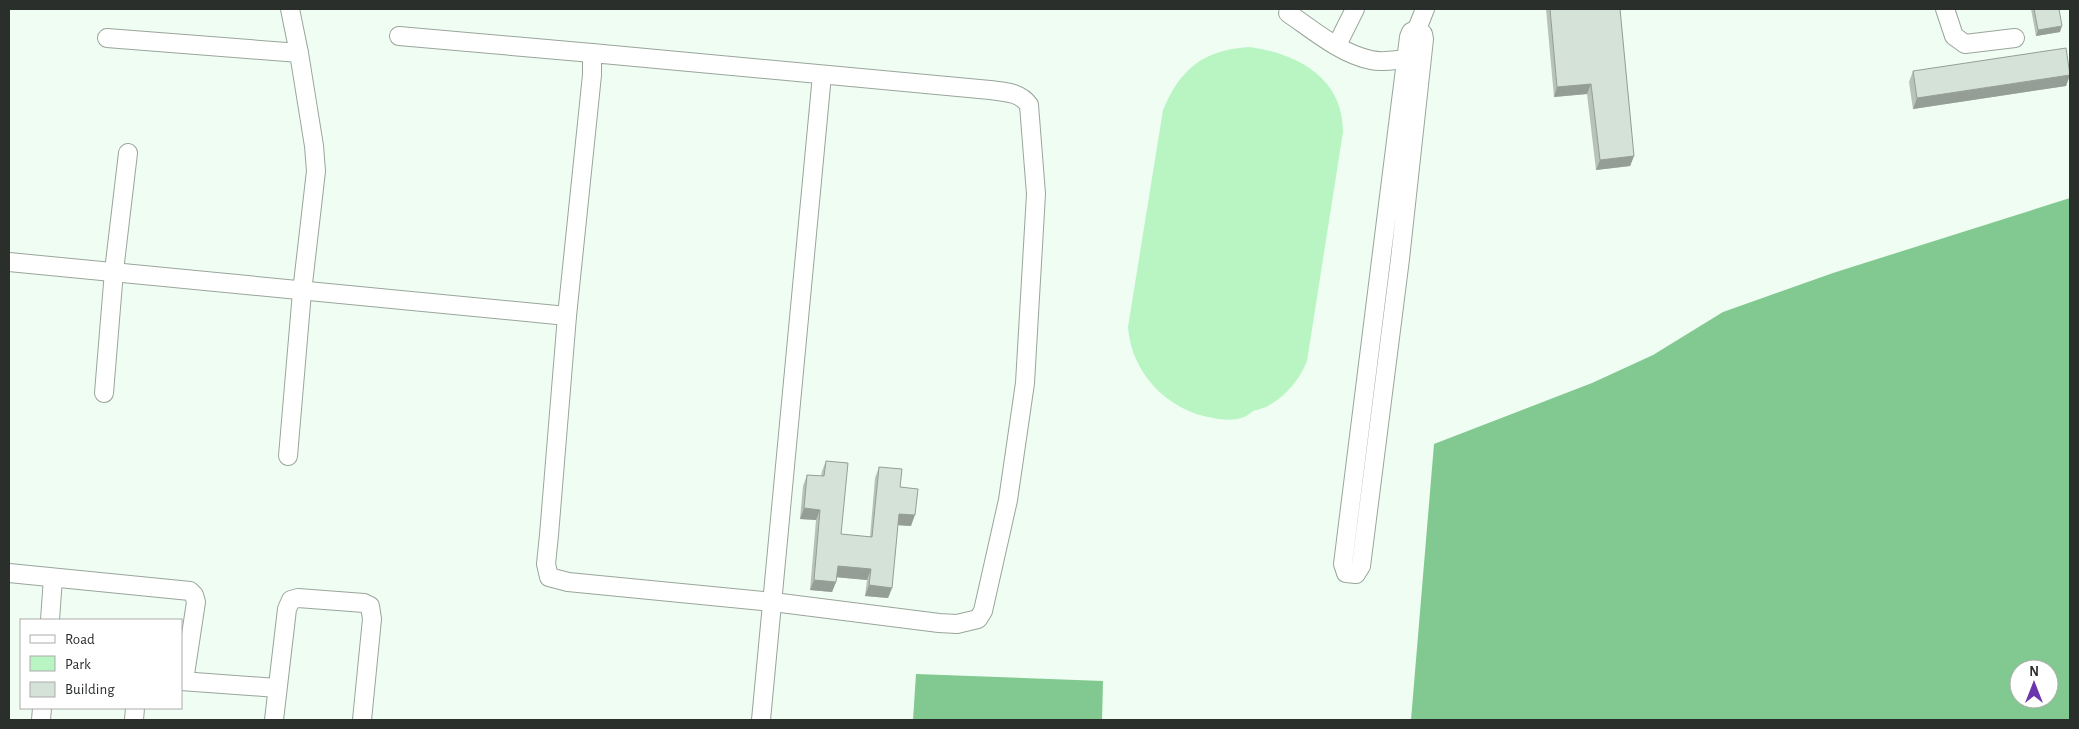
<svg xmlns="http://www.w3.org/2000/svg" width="2079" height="729" viewBox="0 0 2079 729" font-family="'Alegreya Sans',sans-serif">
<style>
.green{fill:#b8f5c3}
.forest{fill:#81c990;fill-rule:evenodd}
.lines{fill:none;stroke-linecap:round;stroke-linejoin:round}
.minor-casing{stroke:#99a59b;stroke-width:20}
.minor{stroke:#fff;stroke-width:18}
.wall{fill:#b7c2b9}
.shaded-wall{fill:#959e96}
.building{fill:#d5e2d7;stroke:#959e96}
</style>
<rect width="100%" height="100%" fill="#f0fdf2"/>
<path class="green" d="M1250 47C1297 54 1343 77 1343 132L1307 361C1301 377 1287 395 1271 404 1266 408 1259 409 1253 411 1250 413 1247 416 1244 417 1234 421 1222 420 1213 418 1168 411 1131 373 1128 327L1163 110C1181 68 1203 50 1250 47Z"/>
<g class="forest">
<path d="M2070 198V720H1411L1434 444 1592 383 1653 355 1723 312 1833 273ZM2019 669H2049V699H2019Z"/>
<path d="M916 674 1103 681 1102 720H913Z"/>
</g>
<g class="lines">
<g class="minor-casing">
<g id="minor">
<path d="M290 9 299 53"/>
<path d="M1945 9 1954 36 1965 44 2015 38"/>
<path d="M1288 13C1313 30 1341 54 1371 60 1382 63 1395 60 1406 59"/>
<path d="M1417 29 1423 34 1424 39 1400 259 1361 566 1356 574 1346 573 1343 564 1409 37 1411 32Z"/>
<path d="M1417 29 1425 9"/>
<path d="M399 36 592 53"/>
<path d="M107 38 299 53 314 146 316 171 302 292 288 456"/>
<path d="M1337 45 1355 9"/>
<path d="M592 53 990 90C1005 92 1020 92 1029 105L1036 194 1025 383 1008 500 983 611 978 619 957 624 939 623 773 602 568 582 549 577 546 564 549 535 567 316 592 75Z"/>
<path d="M9 262 567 316"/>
<path d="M104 393 114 271 128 153"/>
<path d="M9 573 190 591 194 595 196 602 184 681"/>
<path d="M50 620 53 578"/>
<path d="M181 681 277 688"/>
<path d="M41 720 42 708"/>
<path d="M134 720 135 708"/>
<path d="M274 720 287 609 291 600 298 598 364 603 370 606 372 619 362 720"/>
<path d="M761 720 822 75"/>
</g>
</g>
<use href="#minor" class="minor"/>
</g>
<g class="wall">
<path d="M1546 9H1620L1634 156 1630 166 1596 170 1587 94 1554 97Z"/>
<path d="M2031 9H2059L2060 32 2036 36Z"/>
<path d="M1913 71 2070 75 2066 86 1913 109 1909 82Z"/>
<path d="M826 461 841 534 870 537 875 478 879 467 900 487 911 526 898 525 892 588 888 598 865 596 867 580 836 577V582L832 592 810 590 816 520 800 519 803 486 807 475 821 476 822 471Z"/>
</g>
<g class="shaded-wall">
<path d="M2062 26 2060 32 2036 36 2038 30Z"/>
<path d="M2070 75 2066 86 1913 109 1917 98Z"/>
<path d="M1591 84 1587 94 1554 97 1557 87Z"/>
<path d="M1634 156 1630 166 1596 170 1600 160Z"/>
<path d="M804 508 820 510 816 520 800 519Z"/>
<path d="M899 514 915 515 911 526 895 525Z"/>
<path d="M838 566 871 569 867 580 834 577Z"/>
<path d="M814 580 836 582 832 592 810 590Z"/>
<path d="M869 585 892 588 888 598 865 596Z"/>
</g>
<g class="building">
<path d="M1550 9H1620L1634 156 1600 160 1591 84 1557 87Z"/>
<path d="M2034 9H2059L2062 26 2038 30Z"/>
<path d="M2066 48 2070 75 1917 98 1913 71Z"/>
<path d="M826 461 848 463 841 534 872 537 879 467 902 469 900 487 918 489 915 515 899 514 892 588 869 585 871 569 838 566 836 582 814 580 820 510 804 508 807 475 824 476Z"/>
</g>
<rect width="2079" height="729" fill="none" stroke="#2a2f2b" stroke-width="20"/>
<rect x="20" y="619" width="162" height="90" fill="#ffffff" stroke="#aaacaa"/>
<rect x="30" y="635" width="25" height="8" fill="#ffffff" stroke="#aaacaa"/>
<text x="65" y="644" font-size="15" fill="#2a2f2b">Road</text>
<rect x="30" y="656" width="25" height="15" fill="#b8f5c3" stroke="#aaacaa"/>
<text x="65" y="669" font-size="15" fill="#2a2f2b">Park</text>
<rect x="30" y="682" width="25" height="15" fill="#d5e2d7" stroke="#aaacaa"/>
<text x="65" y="694" font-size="15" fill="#2a2f2b">Building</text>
<g transform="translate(2034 684)"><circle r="24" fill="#ffffff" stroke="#aaacaa"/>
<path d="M0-4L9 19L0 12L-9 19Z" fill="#6b36ac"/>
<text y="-8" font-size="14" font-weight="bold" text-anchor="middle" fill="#2a2f2b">N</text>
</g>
</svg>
